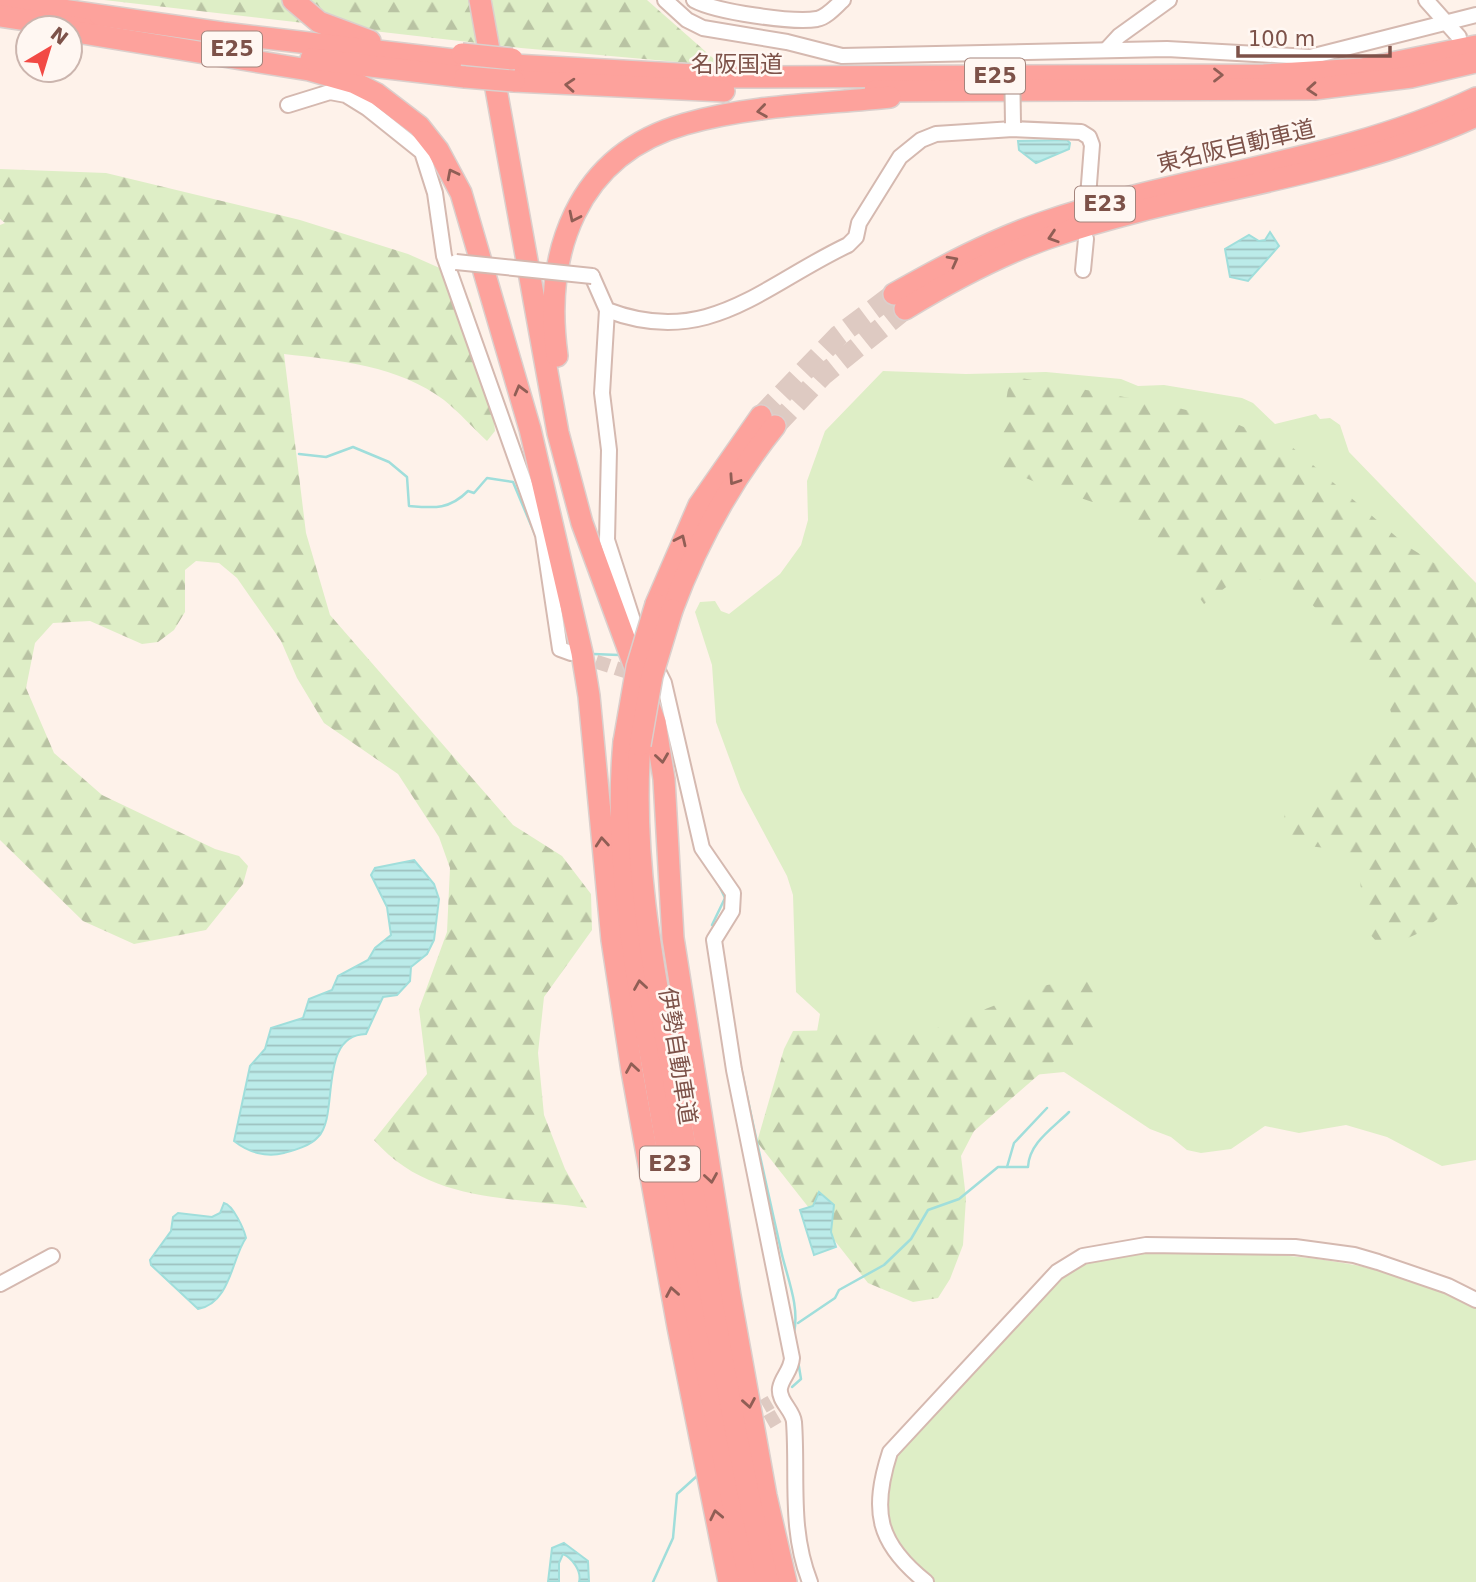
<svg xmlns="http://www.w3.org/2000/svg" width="1476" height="1582" viewBox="0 0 1476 1582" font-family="'DejaVu Sans','Noto Sans JP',sans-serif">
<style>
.green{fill:#deeec6}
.forest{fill:url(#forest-firs)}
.water{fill:url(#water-rules);stroke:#a0dedb;stroke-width:2}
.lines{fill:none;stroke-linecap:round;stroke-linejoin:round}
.stream{stroke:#a0dedb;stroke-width:2.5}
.minor-tunnel{stroke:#decac2;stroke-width:14;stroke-dasharray:14 7;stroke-linecap:butt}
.highway-tunnel{stroke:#decac2;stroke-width:21;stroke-dasharray:21 10;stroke-linecap:butt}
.minor-casing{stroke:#d5b9b0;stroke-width:18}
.highway-casing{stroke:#dbcfcc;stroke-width:24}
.minor{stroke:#fff;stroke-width:14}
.highway{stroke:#fda29c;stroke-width:21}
.minor-bridge-casing{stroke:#d5b9b0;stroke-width:18;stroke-linecap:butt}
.highway-bridge-casing{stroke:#dbcfcc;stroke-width:24;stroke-linecap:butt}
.minor-bridge{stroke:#fff;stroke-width:14}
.highway-bridge{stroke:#fda29c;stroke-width:21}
.oneway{stroke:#905e55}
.labels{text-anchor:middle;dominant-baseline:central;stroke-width:5;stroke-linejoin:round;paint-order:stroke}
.shield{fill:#fff7f2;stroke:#a4847c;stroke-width:2}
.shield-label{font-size:21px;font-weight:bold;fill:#7d5249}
.street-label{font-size:23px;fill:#7d5249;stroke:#fff7f2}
</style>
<defs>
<pattern id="forest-firs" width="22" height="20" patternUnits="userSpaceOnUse" patternTransform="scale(1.75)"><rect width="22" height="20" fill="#deeec6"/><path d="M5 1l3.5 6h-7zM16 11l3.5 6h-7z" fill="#b9c3a3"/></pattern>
<pattern id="water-rules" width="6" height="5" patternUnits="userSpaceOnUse" patternTransform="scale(1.75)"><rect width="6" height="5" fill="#bbebe9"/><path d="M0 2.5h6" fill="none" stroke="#9dc1bf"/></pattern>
</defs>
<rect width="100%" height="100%" fill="#fef2ea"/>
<g class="green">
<path d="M883 371 966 374 1046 372 1121 379 1138 386 1164 385 1242 398 1253 403 1275 424 1316 414 1320 419 1330 418 1340 425 1349 452 1476 583V1160L1442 1166 1387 1137 1346 1125 1299 1133 1265 1126 1231 1149 1201 1153 1187 1150 1171 1137 1150 1129 1064 1072 1023 1076 814 1049 820 1014 796 992 793 895 787 876 741 790 716 722 712 665 695 612 700 602 715 601 721 611 729 614 780 574 801 545 808 520 807 481 825 431Z"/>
<path d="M1147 1251C1264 1253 1370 1251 1476 1308V1582H935C903 1558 882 1535 888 1493 889 1478 891 1464 899 1451L1069 1271 1086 1262Z"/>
</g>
<g class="forest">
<path d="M104 0H647L722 66 521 48Z"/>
<path d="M0 169 106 173 300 220 408 254 451 273 471 303 491 392 495 431 487 441C473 428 459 412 444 400 399 366 338 360 284 354L306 533 330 615 513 825 562 856 591 894 592 930 544 997 538 1053 544 1115 565 1169 587 1208C511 1196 430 1204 374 1140L427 1074 419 1009 447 932 450 868 439 837 398 774 324 723 297 678 281 641 237 578 219 563 196 561 185 570V612L174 630 158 642 142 644 90 621 53 623 35 643 26 688 54 753 102 795 215 849 239 856 248 866 243 884 206 930 134 944 83 921 0 840V225L5 223 0 219Z"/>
<path d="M1010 376 1162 404 1227 420 1292 447 1407 546 1476 589V805L1461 811 1460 825 1476 848V890L1419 933 1383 949 1368 932 1359 876 1352 860 1333 849 1301 845 1283 826 1285 812 1357 768 1395 726 1380 675 1301 593 1268 579 1234 581 1204 604 1158 540 1131 515 1042 485 996 465Z"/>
<path d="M1090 978 1099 987 1097 1024 974 1131 961 1156 966 1198 963 1245 950 1279 938 1298 913 1302 868 1283 757 1142 784 1049 793 1031 937 1028 1047 985Z"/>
</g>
<g class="water">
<path d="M1067 140 1070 143 1069 149 1036 163 1019 150 1018 141Z"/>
<path d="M1270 232 1279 246 1248 281 1230 277 1225 249 1249 235 1259 241 1265 240Z"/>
<path d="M414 860 434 884 439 899 434 940 427 954 411 967 410 981 397 995 383 997 366 1034C317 1035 340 1116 318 1137 310 1146 295 1150 284 1153 266 1158 248 1152 234 1141L250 1066 265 1049 271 1028 303 1018 309 999 332 990 338 976 368 960 375 948 391 935 387 907 371 875 375 868Z"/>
<path d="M819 1192 834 1205 831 1232 836 1247 814 1255 800 1210 813 1206Z"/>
<path d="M224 1203C233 1205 244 1229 246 1238 232 1257 231 1303 198 1309L151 1265 150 1260 171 1231 173 1217 178 1213 212 1217 220 1213Z"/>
<path d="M564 1543 588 1561 589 1582H579C582 1571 572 1558 563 1554L559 1563V1582H548L552 1548Z"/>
</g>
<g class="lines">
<g class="stream">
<path d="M299 454 326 457 353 447 389 462 407 477 409 506C434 508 449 510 468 491L474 493 487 478 513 482 536 537"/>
<path d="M564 627 570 647"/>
<path d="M593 654 619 655"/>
<path d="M712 925 725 898 717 881"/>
<path d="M737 1047C750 1113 765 1179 780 1246 786 1276 800 1304 794 1333"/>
<path d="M1007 1167 1014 1143 1047 1108"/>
<path d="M798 1323 835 1298 839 1290 884 1265 911 1239 928 1210 959 1199 998 1167H1028C1029 1143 1053 1128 1069 1112"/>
<path d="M792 1387 801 1379 798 1361"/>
<path d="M653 1582 673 1538 677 1494 697 1476"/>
</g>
<g class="minor-tunnel">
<path d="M576 655 643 677"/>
<path d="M745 1417 771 1402"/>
<path d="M749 1433 778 1416"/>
</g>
<g class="highway-tunnel">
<path d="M761 416 838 336 894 294"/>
<path d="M775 426 823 375 905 309"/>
</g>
<g class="minor-casing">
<g id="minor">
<path d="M665 0 687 20 703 28 787 42 842 56 1167 49 1310 57 1476 15"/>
<path d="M694 0C716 12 793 23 817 19 827 17 836 6 843 0"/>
<path d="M1426 0 1459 37"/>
<path d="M1107 49 1119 36 1169 0"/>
<path d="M288 105 330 92 346 95 367 108 422 152 435 193 444 256 543 535 560 649 571 653"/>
<path d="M1083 270 1086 239"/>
<path d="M592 276 607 310C708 349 763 285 848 245L856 237 859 223 900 157 921 140 936 134 1013 129 1081 132 1089 137 1092 145 1088 197"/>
<path d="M607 310 602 393 609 450 607 540 636 630 645 647"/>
<path d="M655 665 664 683 702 848 733 893 732 911 714 940 734 1070 792 1358C791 1371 782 1377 780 1388 778 1401 793 1410 794 1422 798 1477 789 1529 810 1582"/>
<path d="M0 1284 52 1256"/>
<path d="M926 1582C877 1543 871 1511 890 1452L1057 1272 1083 1256 1146 1245 1295 1247 1354 1255 1378 1262 1448 1286 1476 1300"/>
</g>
</g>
<g class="highway-casing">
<g id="highway">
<path d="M293 0 319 22 370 41"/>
<path d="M480 0 558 433 582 523 655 722 664 779 673 938 730 1296 766 1496 786 1582"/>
<path d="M0 1 223 33 463 61"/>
<path d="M0 16 85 29"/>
<path d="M70 31 309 70 355 83 377 94 419 126 438 150 461 193 530 429 582 653 589 696 612 940 632 1071 678 1327 729 1582"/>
<path d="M311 59 465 77"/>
<path d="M513 65 732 77 1264 75 1362 69 1476 46"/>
<path d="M514 81 724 91"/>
<path d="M875 91 1314 89 1411 77 1476 62"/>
<path d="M894 294C942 267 990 241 1042 223 1185 174 1337 163 1476 98"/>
<path d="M905 309C951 281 997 256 1048 238 1189 189 1340 179 1476 116"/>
<path d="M557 356C543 254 576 155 685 124 750 105 823 104 890 97"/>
<path d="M656 604 699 505 761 416"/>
<path d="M672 610C697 542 730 482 775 426"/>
<path d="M624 742C612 867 640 991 661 1114 688 1271 715 1427 750 1582"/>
<path d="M640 745C630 876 661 1005 683 1134 709 1283 733 1434 768 1582"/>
</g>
</g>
<use href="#minor" class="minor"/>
<use href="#highway" class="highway"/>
<g class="minor-bridge-casing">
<g id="minor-bridge">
<path d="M1012 61 1013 123"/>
<path d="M456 262 592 276"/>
</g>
</g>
<g class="highway-bridge-casing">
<g id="highway-bridge">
<path d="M462 54 512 59"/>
<path d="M465 77 514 81"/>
<path d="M624 742 637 667 656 604"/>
<path d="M640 745 652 676 672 610"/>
</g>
</g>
<use href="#minor-bridge" class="minor-bridge"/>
<use href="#highway-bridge" class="highway-bridge"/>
</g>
<defs><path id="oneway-chevron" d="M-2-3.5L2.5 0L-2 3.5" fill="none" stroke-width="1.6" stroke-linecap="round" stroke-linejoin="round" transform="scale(1.75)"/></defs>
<g class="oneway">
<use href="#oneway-chevron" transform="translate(1218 75)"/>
<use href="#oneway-chevron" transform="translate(570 85) rotate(-176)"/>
<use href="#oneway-chevron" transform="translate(1312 89) rotate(176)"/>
<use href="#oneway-chevron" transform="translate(762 111) rotate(172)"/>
<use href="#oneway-chevron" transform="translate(452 174) rotate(-117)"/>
<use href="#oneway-chevron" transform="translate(574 217) rotate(116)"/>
<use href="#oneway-chevron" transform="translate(1053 237) rotate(162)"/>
<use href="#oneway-chevron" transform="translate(953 261) rotate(-28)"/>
<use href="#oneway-chevron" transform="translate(520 390) rotate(-105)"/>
<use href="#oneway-chevron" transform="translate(734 480) rotate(124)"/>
<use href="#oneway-chevron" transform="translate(681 540) rotate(-65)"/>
<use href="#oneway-chevron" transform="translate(662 758) rotate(82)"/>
<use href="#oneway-chevron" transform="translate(602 842) rotate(-95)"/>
<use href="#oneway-chevron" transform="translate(640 985) rotate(-99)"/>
<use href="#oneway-chevron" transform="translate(632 1068) rotate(-99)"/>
<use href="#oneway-chevron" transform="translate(711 1178) rotate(81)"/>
<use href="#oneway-chevron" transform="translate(672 1292) rotate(-100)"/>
<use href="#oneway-chevron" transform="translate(749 1403) rotate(80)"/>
<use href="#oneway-chevron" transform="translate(716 1515) rotate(-102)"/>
</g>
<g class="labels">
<g class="shield">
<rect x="202" y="31.5" width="60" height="35" rx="5"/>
<rect x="965" y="58.5" width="60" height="35" rx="5"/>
<rect x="1075" y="186.5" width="60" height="35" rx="5"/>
<rect x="640" y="1146.5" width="60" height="35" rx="5"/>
</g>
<g class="shield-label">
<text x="232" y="49">E25</text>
<text x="995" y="76">E25</text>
<text x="1105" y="204">E23</text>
<text x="670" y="1164">E23</text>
</g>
<g class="street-label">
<text x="737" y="64">名阪国道</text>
<text transform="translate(1236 146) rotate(-13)">東名阪自動車道</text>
<text transform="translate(678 1056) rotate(81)">伊勢自動車道</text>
</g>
</g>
<g transform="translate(49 49) rotate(38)"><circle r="33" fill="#fff7f2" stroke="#cbb5ae" stroke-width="2"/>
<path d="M0-5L12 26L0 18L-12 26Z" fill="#f24a45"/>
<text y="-10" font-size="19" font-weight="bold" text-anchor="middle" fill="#7d5249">N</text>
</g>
<path d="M1238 46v10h152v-10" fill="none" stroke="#7d5249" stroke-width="3.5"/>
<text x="1248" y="46" font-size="21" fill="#7d5249" stroke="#fff7f2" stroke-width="5" paint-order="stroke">100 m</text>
</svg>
